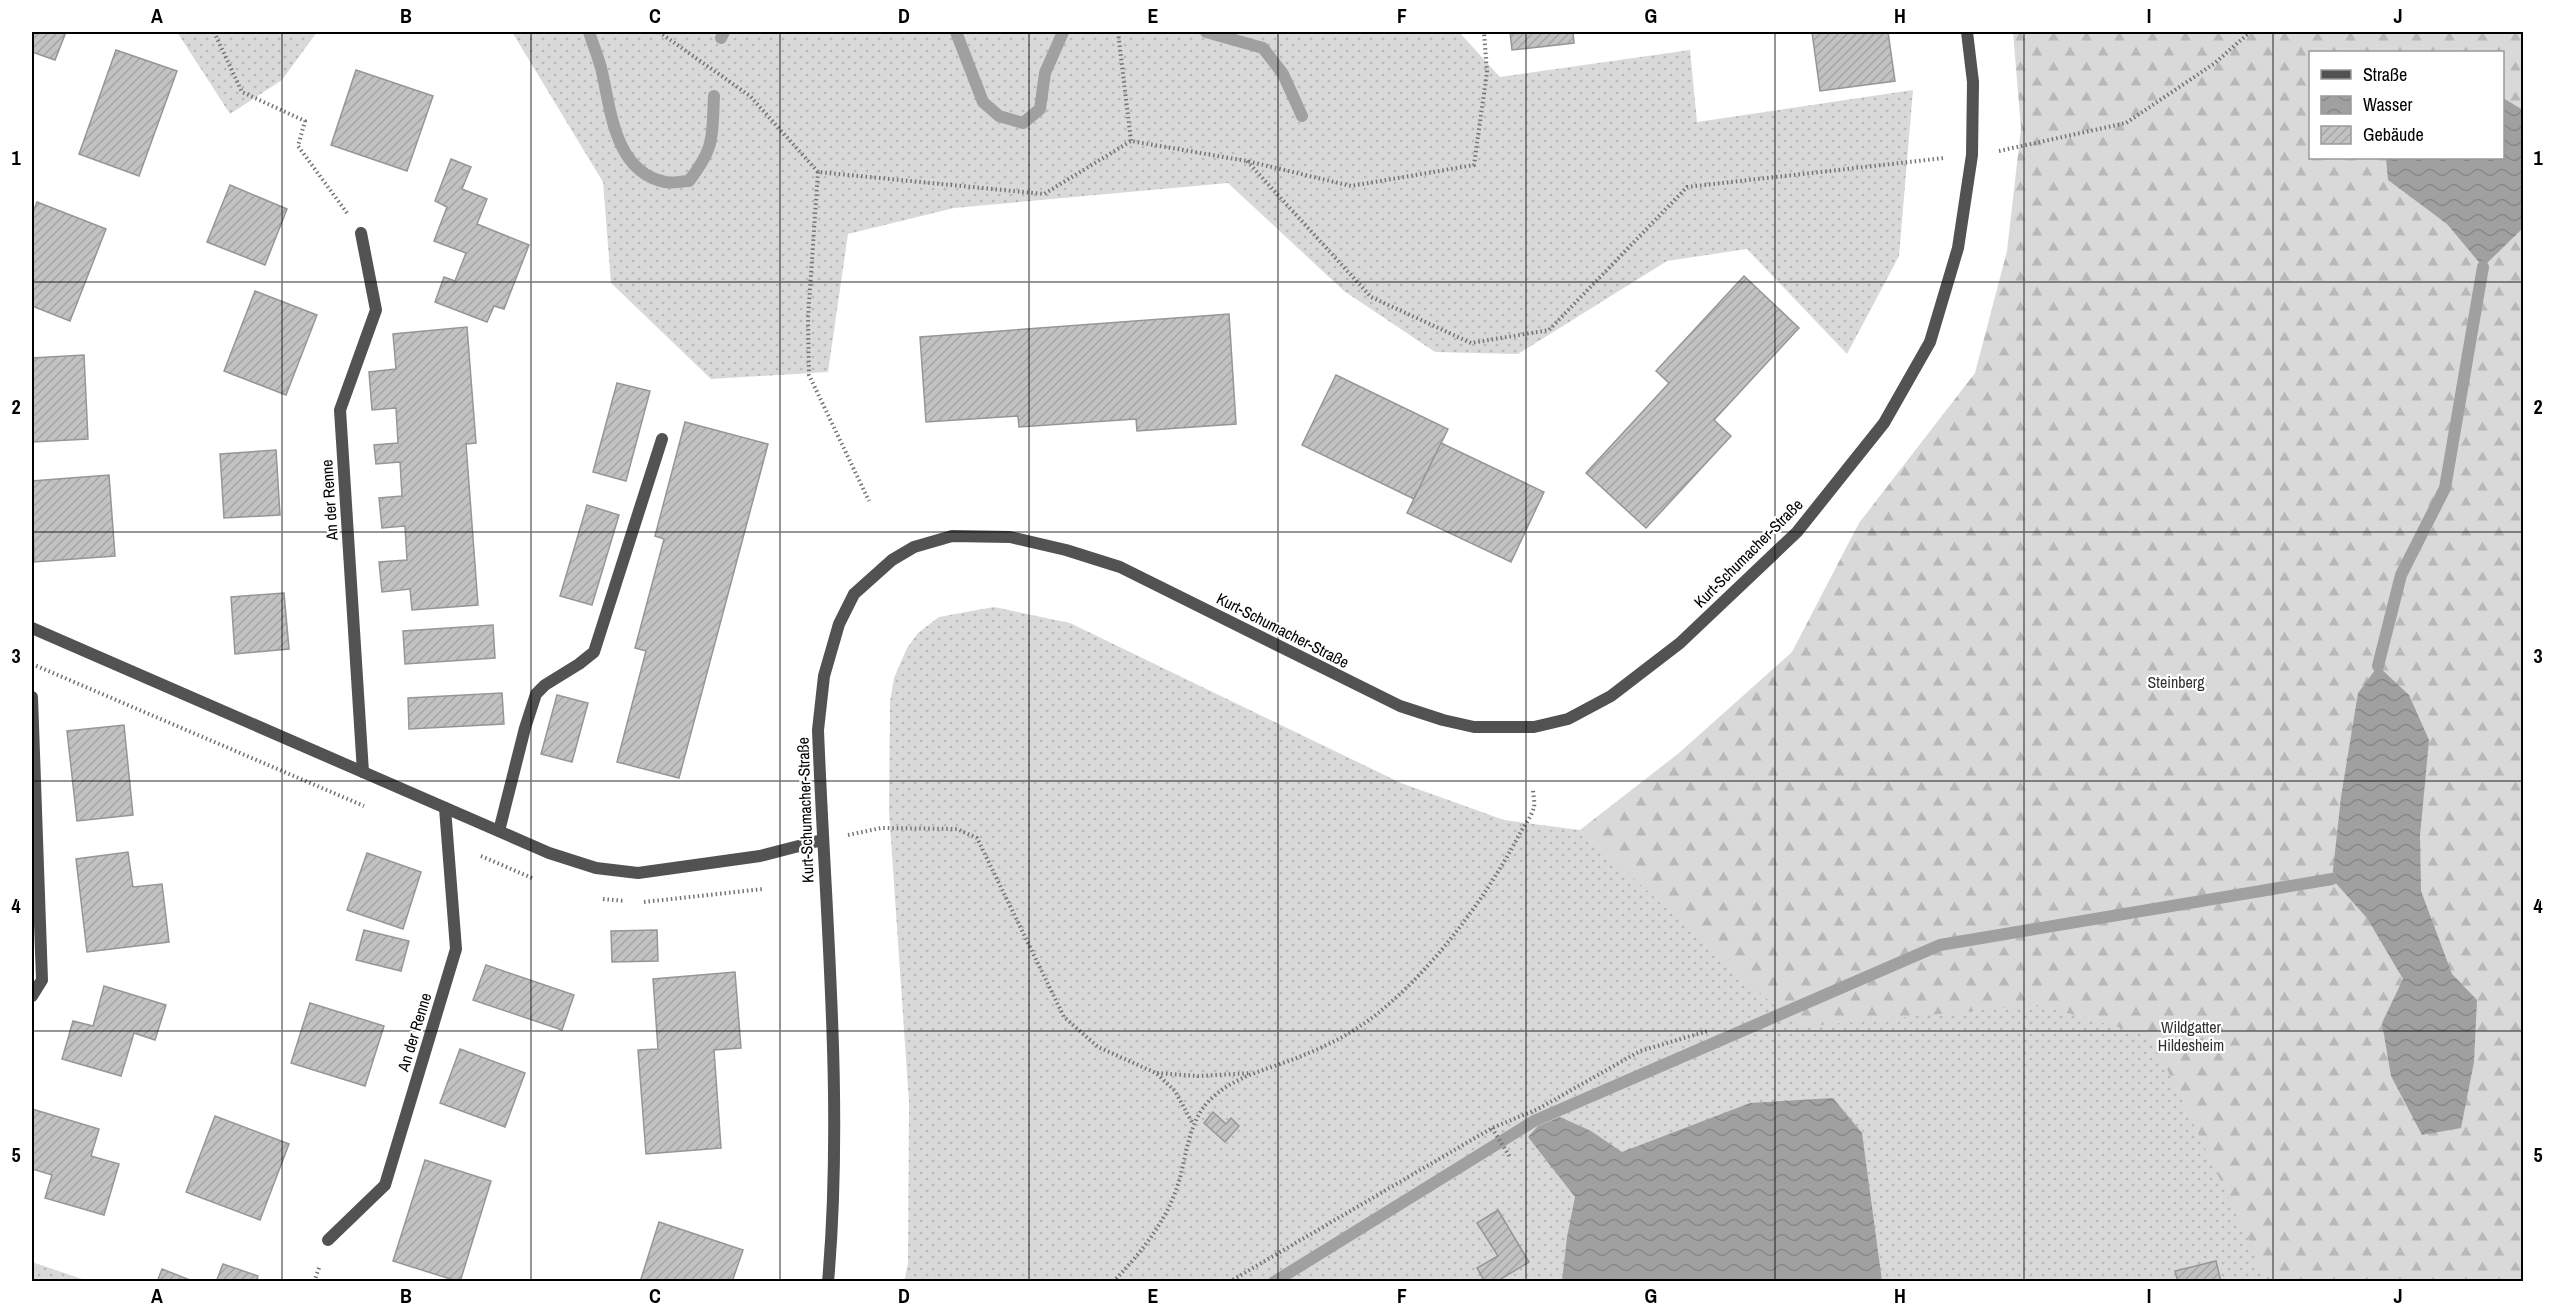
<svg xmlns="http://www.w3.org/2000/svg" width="2555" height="1313" viewBox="0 0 2555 1313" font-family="'Archivo Narrow',sans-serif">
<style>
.grass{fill:url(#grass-dots)}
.forest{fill:url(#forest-firs);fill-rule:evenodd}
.water{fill:url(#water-waves)}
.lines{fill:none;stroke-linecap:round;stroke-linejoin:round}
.stream{stroke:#a0a0a0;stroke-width:12}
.building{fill:url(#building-hatch);stroke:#969696;stroke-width:1.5}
.path{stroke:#747474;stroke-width:4;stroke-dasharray:1.5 3;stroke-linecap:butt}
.service{stroke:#525252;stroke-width:12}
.minor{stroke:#525252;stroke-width:12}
.tertiary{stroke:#525252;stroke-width:12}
.grid{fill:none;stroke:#000;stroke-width:1.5;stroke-opacity:0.55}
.labels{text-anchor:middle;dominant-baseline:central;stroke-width:4.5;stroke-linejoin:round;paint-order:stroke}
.street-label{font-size:16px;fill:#000;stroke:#fff}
.park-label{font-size:16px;fill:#303030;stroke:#fff}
.neatline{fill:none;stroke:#000;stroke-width:2}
.grid-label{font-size:20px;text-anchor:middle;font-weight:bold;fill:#000}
</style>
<defs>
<pattern id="grass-dots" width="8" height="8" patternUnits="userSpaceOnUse" patternTransform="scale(1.5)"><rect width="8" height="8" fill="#d9d9d9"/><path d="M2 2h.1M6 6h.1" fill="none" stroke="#b8b8b8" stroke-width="1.8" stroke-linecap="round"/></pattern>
<pattern id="forest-firs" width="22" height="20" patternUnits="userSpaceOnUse" patternTransform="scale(1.5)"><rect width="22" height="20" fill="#d9d9d9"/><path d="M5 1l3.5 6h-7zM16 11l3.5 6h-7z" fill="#b8b8b8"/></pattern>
<pattern id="water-waves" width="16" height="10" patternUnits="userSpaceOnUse" patternTransform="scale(1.5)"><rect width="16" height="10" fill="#a0a0a0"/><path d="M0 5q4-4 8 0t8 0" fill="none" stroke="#888"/></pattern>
<pattern id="building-hatch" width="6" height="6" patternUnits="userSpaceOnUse" patternTransform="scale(1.5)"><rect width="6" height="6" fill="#c2c2c2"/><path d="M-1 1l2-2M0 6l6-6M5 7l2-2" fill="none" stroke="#a5a5a5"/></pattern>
</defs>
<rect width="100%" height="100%" fill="#fff"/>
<g class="grass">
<path d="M177 32H317L282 80 230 114Z"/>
<path d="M512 32H1459L1500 77 1690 50 1697 122 1913 90 1899 256 1847 354 1747 249 1667 261 1518 354 1435 352 1344 291 1228 183 954 208 848 234 828 372 711 379 611 283 603 182Z"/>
<path d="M994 607 1070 623 1401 783 1504 820 1580 830 1612 858 2208 781 2523 1281 904 1282 908 1263 909 1102 889 811 890 702 894 678 907 648 918 633 939 617Z"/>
<path d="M32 1262 88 1281H32Z"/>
</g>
<path class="forest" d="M2013 32H2523V1281H2262L2252 1246 2151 1036 2038 1005 1798 1027 1580 830 1679 753 1792 652 1859 523 1975 373 2007 251 2021 128ZM2310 52H2502V158H2310Z"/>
<g class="water">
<path d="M2503 98 2523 110V228L2483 267 2447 224 2388 180 2386 158H2502Z"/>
<path d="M2378 666 2409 695 2429 740 2420 836 2421 891 2452 974 2477 1000 2474 1062 2461 1128 2422 1135 2391 1076 2382 1023 2403 979 2367 918 2332 879 2341 797 2358 693Z"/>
<path d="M1833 1098 1862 1133 1882 1281H1562L1567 1237 1575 1197 1528 1137 1538 1126 1560 1117 1591 1131 1622 1152 1750 1103Z"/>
</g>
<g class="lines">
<g class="stream">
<path d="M589 32C593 45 599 58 602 72 611 111 615 172 665 182 672 184 681 181 689 181 715 147 712 138 714 96"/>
<path d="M956 32 983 102 999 116 1023 123 1040 109 1045 73 1063 32"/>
<path d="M1206 32 1263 48 1283 74 1302 116"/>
<path d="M721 38 724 32"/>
<path d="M2378 666 2401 575 2445 488 2483 267"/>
<path d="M1274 1282 1534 1121 1940 945 2332 879"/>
</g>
</g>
<g class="building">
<path d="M32 32H66L55 60 32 52Z"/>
<path d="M1510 32H1573L1574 43 1512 50Z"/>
<path d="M1812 32H1888L1895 81 1820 91Z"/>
<path d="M116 50 177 71 139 176 79 154Z"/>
<path d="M356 70 433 96 407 171 331 145Z"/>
<path d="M451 159 471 167 462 189 487 199 477 224 529 245 504 309 494 306 487 322 435 302 444 277 455 281 466 253 434 241 447 207 435 201Z"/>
<path d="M230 185 287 209 265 265 207 242Z"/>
<path d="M37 202 106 229 70 321 32 306V215Z"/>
<path d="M1744 276 1799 328 1714 420 1731 436 1646 528 1586 473 1669 383 1656 371Z"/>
<path d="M255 291 317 315 286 395 224 371Z"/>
<path d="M1229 314 1236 424 1137 431 1136 419 1019 427 1018 416 926 422 920 337Z"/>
<path d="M467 327 476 443 466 444 478 605 412 610 410 589 382 592 379 562 407 560 405 526 382 528 379 498 402 496 400 462 376 464 374 445 398 443 396 408 372 410 369 372 396 369 393 334Z"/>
<path d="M84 355 88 439 32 442V358Z"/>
<path d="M1336 375 1448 429 1414 499 1302 445Z"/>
<path d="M617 383 650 391 626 481 593 472Z"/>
<path d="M685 422 768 444 679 778 617 762 646 651 635 648 664 539 655 536Z"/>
<path d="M1441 443 1544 492 1511 562 1407 513Z"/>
<path d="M276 450 280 515 224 518 220 454Z"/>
<path d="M109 475 115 556 34 562 32 481Z"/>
<path d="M587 505 619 515 592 605 560 596Z"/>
<path d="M284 593 289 649 235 654 231 597Z"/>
<path d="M493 625 495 658 405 664 403 631Z"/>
<path d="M502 693 504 724 409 729 408 698Z"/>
<path d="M557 695 588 703 572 762 541 754Z"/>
<path d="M124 725 133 815 77 821 67 731Z"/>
<path d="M128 852 133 887 162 884 169 942 87 952 76 859Z"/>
<path d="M367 853 421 872 403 929 347 910Z"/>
<path d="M364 930 409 941 401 971 356 960Z"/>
<path d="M657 930 658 961 612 962 611 931Z"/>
<path d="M486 965 574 995 562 1030 473 1000Z"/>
<path d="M735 972 741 1048 714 1050 721 1148 646 1154 638 1050 658 1049 653 979Z"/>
<path d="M104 986 166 1005 155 1040 134 1033 121 1076 62 1059 73 1021 93 1026Z"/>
<path d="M310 1003 384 1026 365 1086 291 1063Z"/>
<path d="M460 1049 525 1073 505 1127 440 1103Z"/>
<path d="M32 1109 99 1129 91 1156 119 1164 104 1215 45 1198 52 1175 32 1169Z"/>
<path d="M1213 1112 1226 1124 1231 1118 1239 1126 1225 1142 1204 1123Z"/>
<path d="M215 1116 289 1144 260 1220 186 1192Z"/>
<path d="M425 1160 491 1181 460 1282 393 1261Z"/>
<path d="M1498 1210 1529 1262 1496 1282H1485L1477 1268 1498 1256 1477 1223Z"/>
<path d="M659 1222 743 1250 732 1282H640Z"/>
<path d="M2216 1261 2221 1282H2178L2175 1271Z"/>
<path d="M223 1264 258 1276 256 1282H216Z"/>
<path d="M162 1269 195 1282H157Z"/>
</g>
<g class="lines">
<g class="path">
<path d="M214 32 242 92 305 121 298 146 347 213"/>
<path d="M659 32 750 96 818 172 1044 194 1131 141 1247 161 1351 186 1474 165 1487 72 1484 32"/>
<path d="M1118 32 1131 141"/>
<path d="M1999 151 2126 123 2215 63 2250 32"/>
<path d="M1247 161 1371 297 1471 343 1549 330 1687 187 1944 158"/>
<path d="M818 172 808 318 809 375 869 501"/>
<path d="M32 664 364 806"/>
<path d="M848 835 881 828 957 829 977 838 1064 1017 1098 1047 1156 1073 1175 1091 1193 1124"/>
<path d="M481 856 532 878"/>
<path d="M603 899 625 901"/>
<path d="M644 902 763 889"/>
<path d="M1157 1073 1198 1076 1251 1073"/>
<path d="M1492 1128 1510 1157"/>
<path d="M314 1282 320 1265"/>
<path d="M1113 1282C1138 1256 1162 1227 1175 1193 1188 1160 1185 1122 1213 1097 1237 1075 1270 1069 1299 1057 1314 1051 1330 1044 1344 1036 1413 998 1483 904 1519 835 1523 827 1532 816 1534 807 1535 802 1533 794 1533 789"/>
<path d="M1229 1282 1492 1128 1538 1109 1640 1051 1708 1031"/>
</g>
<path class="service" d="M499 831 525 728 536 694 545 685 579 664 594 652 662 439"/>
<g class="minor">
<path d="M361 233 376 310 340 410 363 772"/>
<path d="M32 628 549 853 596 868 638 873 760 856 822 840"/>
<path d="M32 697 42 980 32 996"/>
<path d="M328 1240 385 1185 456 949 445 808"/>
</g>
<path class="tertiary" d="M828 1282C844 1099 825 913 818 730L824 676 839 624 854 594 892 560 914 547 952 536 1010 537 1066 550 1120 567 1400 706 1443 720 1474 727H1534L1568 719 1611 696 1680 643 1797 532 1884 423 1930 342 1958 248 1972 155 1973 82 1967 32"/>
</g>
<path class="grid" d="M282 32V1282M531 32V1282M780 32V1282M1029 32V1282M1278 32V1282M1526 32V1282M1775 32V1282M2024 32V1282M2273 32V1282M32 282H2524M32 532H2524M32 781H2524M32 1031H2524"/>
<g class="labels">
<g class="street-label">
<text transform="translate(329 500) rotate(-94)">An der Renne</text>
<text transform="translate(1748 553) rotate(-45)">Kurt-Schumacher-Straße</text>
<text transform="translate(1283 630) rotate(27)">Kurt-Schumacher-Straße</text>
<text transform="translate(805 810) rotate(-92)">Kurt-Schumacher-Straße</text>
<text transform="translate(414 1032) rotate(-73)">An der Renne</text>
</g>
<g class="park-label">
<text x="2176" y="682">Steinberg</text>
<text x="2191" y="1027">Wildgatter<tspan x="2191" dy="18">Hildesheim</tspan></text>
</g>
</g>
<rect width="2555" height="1313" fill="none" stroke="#ffffff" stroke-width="66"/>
<rect x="2309" y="51" width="195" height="108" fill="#ffffff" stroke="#999999" stroke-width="1.5"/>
<rect x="2321" y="70" width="30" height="9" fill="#525252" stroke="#999999" stroke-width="1.5"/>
<text x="2363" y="81" font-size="18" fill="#000000">Straße</text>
<rect x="2321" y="96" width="30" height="18" fill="url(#water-waves)" stroke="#999999" stroke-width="1.5"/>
<text x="2363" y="111" font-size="18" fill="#000000">Wasser</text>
<rect x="2321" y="126" width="30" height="18" fill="url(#building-hatch)" stroke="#999999" stroke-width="1.5"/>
<text x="2363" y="141" font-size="18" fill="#000000">Gebäude</text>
<rect x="33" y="33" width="2489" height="1247" class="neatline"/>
<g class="grid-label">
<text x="157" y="23">A</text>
<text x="406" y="23">B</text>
<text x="655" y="23">C</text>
<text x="904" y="23">D</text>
<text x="1153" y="23">E</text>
<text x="1402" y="23">F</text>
<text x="1651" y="23">G</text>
<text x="1900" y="23">H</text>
<text x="2149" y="23">I</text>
<text x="2398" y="23">J</text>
<text x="16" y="165">1</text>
<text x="2538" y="165">1</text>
<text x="16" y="414">2</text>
<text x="2538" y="414">2</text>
<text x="16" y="663">3</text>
<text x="2538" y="663">3</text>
<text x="16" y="913">4</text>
<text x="2538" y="913">4</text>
<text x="16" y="1162">5</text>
<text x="2538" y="1162">5</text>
<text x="157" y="1303">A</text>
<text x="406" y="1303">B</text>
<text x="655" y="1303">C</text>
<text x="904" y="1303">D</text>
<text x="1153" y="1303">E</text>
<text x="1402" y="1303">F</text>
<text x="1651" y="1303">G</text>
<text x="1900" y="1303">H</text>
<text x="2149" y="1303">I</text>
<text x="2398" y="1303">J</text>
</g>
</svg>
